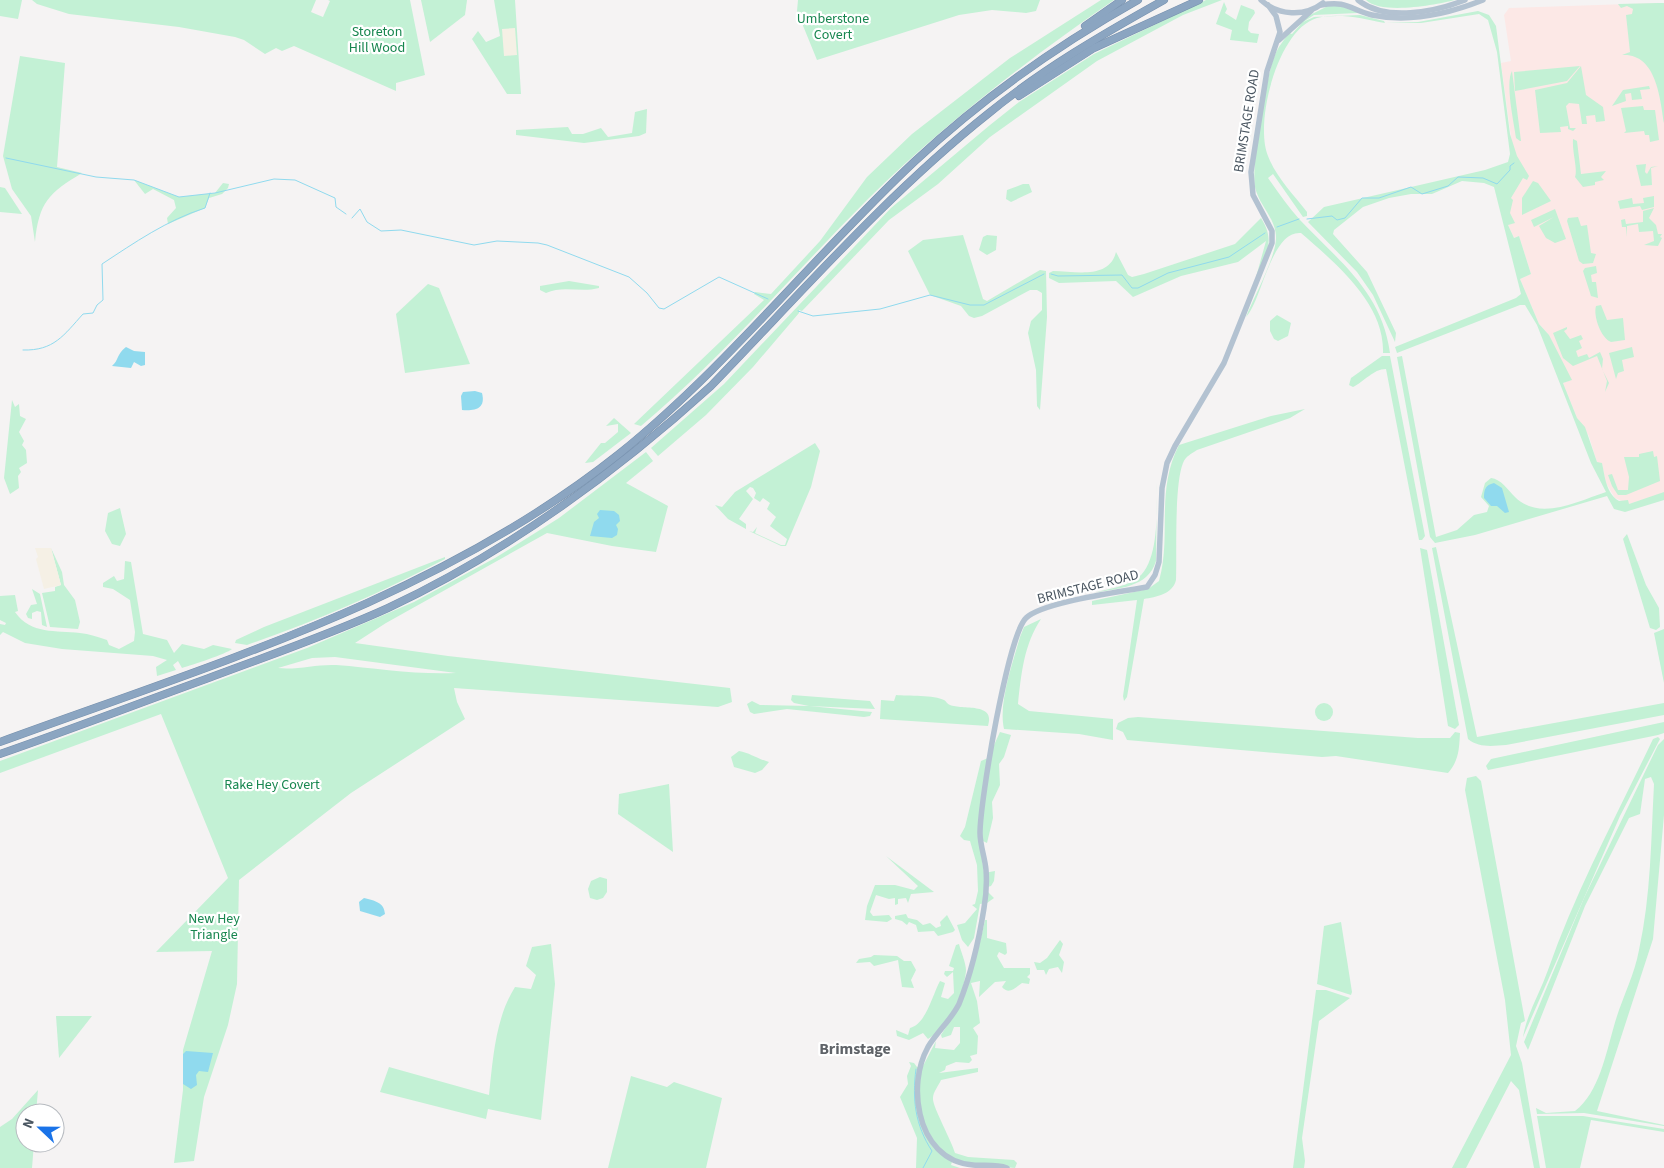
<svg xmlns="http://www.w3.org/2000/svg" width="1664" height="1168" viewBox="0 0 1664 1168" font-family="'Source Sans 3',sans-serif">
<style>
.medical{fill:#fce8e6}
.green{fill:#c3f1d5;fill-rule:evenodd}
.sand{fill:#f5f0e5}
.water{fill:#90daee}
.lines{fill:none;stroke-linecap:round;stroke-linejoin:round}
.stream{stroke:#90daee;stroke-width:1}
.highway-casing{stroke:#7690ad;stroke-width:8}
.major{stroke:#b3c2d1;stroke-width:5.5}
.highway{stroke:#8ba5c1;stroke-width:7}
.labels{text-anchor:middle;dominant-baseline:central;stroke-width:4.5;stroke-linejoin:round;paint-order:stroke}
.park-label{font-size:14px;fill:#17864f;stroke:#fff}
.street-label{font-size:14px;fill:#4a5661;stroke:#fff}
.quarter-label{font-size:16px;font-weight:bold;fill:#5f6368;stroke:#fff}
</style>
<rect width="100%" height="100%" fill="#f5f3f3"/>
<path class="medical" d="M1658 3H1664V493L1629 504 1615 498 1606 483 1602 464 1597 462 1589 436 1577 418 1563 383 1571 380 1549 335 1539 324 1520 279 1531 274 1519 236 1514 238 1508 225 1512 144 1501 63 1511 61 1504 15 1509 8Z"/>
<g class="green">
<path d="M0 0H22L18 19 0 16Z"/>
<path d="M32 0H316L311 12 323 17 330 1 328 0H410L425 75 396 83V91L294 46 282 51 276 48 265 54 244 40 235 37 179 27 69 14 37 4Z"/>
<path d="M421 0H467L465 15 430 42Z"/>
<path d="M494 0H515L521 94H507L472 39 478 31 486 42 500 36Z"/>
<path d="M798 0H1040L1036 11 1026 13 992 10 959 15 817 60 797 11Z"/>
<path d="M1101 0H1114C1027 60 943 125 868 199 792 275 723 357 641 426L634 424 764 300 754 294 755 292 771 294 820 241 867 177 912 134 1010 58Z"/>
<path d="M1206 0H1222L1183 15 1097 61 990 137 938 184 889 220 802 311 799 310V313L753 367 706 415 658 456 651 448 724 384 891 208 990 125 1019 102 1094 54Z"/>
<path d="M1366 0H1455C1436 5 1381 15 1366 0Z"/>
<path d="M1224 2 1227 9 1225 13 1236 20 1241 5 1254 10 1255 13 1249 22 1248 30 1251 33 1259 34 1257 43 1230 40 1232 30 1216 24Z"/>
<path d="M1334 3 1358 11 1357 13 1314 15 1303 22 1314 17 1360 15 1384 21 1385 23C1364 19 1339 12 1317 18 1278 29 1254 122 1268 156 1276 177 1293 194 1307 212V216L1303 217 1273 174 1268 178C1278 192 1288 207 1300 220 1339 261 1382 292 1390 353H1383C1385 303 1334 262 1301 233 1271 230 1262 301 1246 317 1254 297 1275 259 1276 239 1277 219 1259 206 1255 187 1251 167 1266 75 1275 55 1278 47 1284 40 1289 33L1292 34 1301 24 1290 32 1310 15Z"/>
<path d="M1658 3H1664V123C1660 97 1656 53 1622 55L1630 52 1626 15 1632 14 1633 9 1627 6 1621 8 1618 4Z"/>
<path d="M1478 11 1489 15 1496 26 1510 134 1517 156 1529 176 1527 180 1523 178 1511 198 1513 200 1510 213 1515 223 1508 225 1514 238 1519 236 1531 274 1520 279 1539 324 1549 335 1572 380 1563 383 1577 418 1585 427 1597 462 1602 463C1605 477 1606 493 1619 501L1628 500 1629 504 1664 492V500L1625 512 1614 509 1607 496 1475 535 1435 543 1430 537 1397 357 1402 356 1436 537 1457 530 1474 515 1487 512 1489 506 1481 497 1485 483 1491 478C1501 479 1508 490 1515 497 1540 522 1578 501 1606 492L1591 463 1537 325 1525 305H1520L1397 353 1395 347 1516 298 1521 294 1494 187 1484 183 1462 181 1432 194H1411L1389 198 1363 207 1334 230 1333 234 1367 272 1396 333 1395 342 1373 295 1357 272 1308 222 1324 207 1485 170 1508 162 1510 154 1497 52 1488 20 1479 14 1421 23H1386L1418 22Z"/>
<path d="M20 56 65 63 57 167 82 173C49 193 39 202 35 242L31 216 12 189 3 156Z"/>
<path d="M1580 66 1567 81 1515 91 1514 72Z"/>
<path d="M1581 66 1586 95 1603 107 1605 121 1596 122 1595 115 1586 116 1587 124H1582L1579 104 1569 103 1566 106 1570 128H1576L1573 131 1568 129V126L1560 127 1561 132 1540 133 1535 90 1567 83Z"/>
<path d="M1512 71 1521 141H1520L1516 138C1514 123 1505 83 1512 71Z"/>
<path d="M1649 86 1650 89 1640 90 1642 99 1632 100 1631 93 1625 94 1626 101 1612 106 1623 90Z"/>
<path d="M1643 106 1644 110H1655L1659 140 1650 142 1649 135H1645L1644 131 1624 133 1626 131 1621 108Z"/>
<path d="M647 109 646 133 639 136 584 143 516 135V130L568 127 572 134H583L601 128 608 137 632 133 635 112Z"/>
<path d="M1573 139 1577 141 1581 174 1606 171 1601 177 1604 180 1595 182V185L1583 187 1575 177C1578 170 1572 152 1573 139Z"/>
<path d="M1646 164 1645 172 1647 174 1651 167 1658 166 1651 168 1652 185 1641 186 1636 165Z"/>
<path d="M134 180 179 197 215 193 223 183 229 184 228 188 222 194 209 198 205 208 168 224 167 218 176 208 174 200 153 189 145 194Z"/>
<path d="M1533 181 1538 183 1551 201 1522 215V198Z"/>
<path d="M1023 184H1029L1032 192 1011 202 1006 199 1007 190Z"/>
<path d="M0 187 5 188 22 214 0 212Z"/>
<path d="M1654 196V207L1642 210 1640 206 1620 209 1618 201 1632 198 1633 204 1644 203 1643 198Z"/>
<path d="M1654 208 1649 218 1656 225 1658 234H1662L1660 237 1662 238 1658 246 1644 245 1654 241 1653 231 1639 232 1638 224 1627 226V237L1626 227H1622L1621 220 1625 219 1626 224 1643 222V211Z"/>
<path d="M1555 209 1566 239 1555 243 1546 238 1539 226 1554 217 1534 227 1531 220Z"/>
<path d="M1578 217 1581 226 1587 225 1591 253 1596 254 1593 263 1583 264 1579 261 1567 221 1568 218Z"/>
<path d="M1261 218C1276 242 1266 253 1256 277L1266 241 1238 262 1181 276 1133 297 1116 281 1059 283 1049 278V273L1053 271C1075 271 1109 280 1116 252L1128 275 1132 277 1144 274 1235 244Z"/>
<path d="M963 235 983 299 987 301 1040 270 1046 271 1047 317 1040 410 1037 406 1036 370 1028 333 1031 321 1042 310V293L1037 290H1030L982 316 974 318 969 316 961 306 930 295 908 251 923 240Z"/>
<path d="M987 235 997 236 996 250 987 255 979 250 983 237Z"/>
<path d="M1596 266 1597 273 1591 275 1592 282H1596L1598 298 1591 296 1583 271 1585 268Z"/>
<path d="M569 281 599 286V288C581 293 563 285 546 293L540 290V286Z"/>
<path d="M428 284 439 288 470 364 405 373 396 314Z"/>
<path d="M1601 305 1607 320 1623 318 1625 340 1611 342C1601 338 1593 316 1596 306Z"/>
<path d="M1277 315 1291 323 1288 336 1278 341 1274 339 1270 331V321Z"/>
<path d="M1567 327V329L1564 331 1570 339 1581 335 1583 339 1579 341 1582 348 1576 351 1578 357 1587 354 1589 358 1600 352 1603 359 1602 369 1609 383 1605 392 1607 381 1597 356 1573 366 1563 358 1553 333Z"/>
<path d="M1632 347 1634 357 1622 360 1624 371 1618 373 1616 379 1609 353Z"/>
<path d="M1382 356H1390L1425 536 1422 540H1419L1386 369C1373 369 1364 382 1353 387L1349 385 1351 378Z"/>
<path d="M12 400 15 407 19 404 20 416 26 419 19 432 24 441 22 445 26 450 27 463 19 468 21 472 18 476 19 488 10 494 4 478Z"/>
<path d="M1305 409 1290 418 1197 450C1191 454 1186 456 1183 463 1174 486 1177 552 1176 580 1173 594 1156 597 1144 599L1127 697 1124 701 1123 696 1137 600 1092 605V601L1148 589 1159 581C1172 535 1155 492 1179 445L1271 416Z"/>
<path d="M614 418 631 433 593 462 585 463 601 443H605L618 432V424L606 426Z"/>
<path d="M815 443 820 451 811 487 786 546H781L749 531 753 532 757 527 755 533 781 545H785L787 539 770 526 776 517 767 509 770 503 763 498 760 502 754 498 756 493 753 488 750 487 746 491 753 499 739 519 746 524V529L728 519 715 505 722 507 735 492Z"/>
<path d="M1653 451 1654 457 1657 456 1660 481 1626 495H1618L1612 486 1608 475 1612 474 1618 490H1628L1629 477 1624 457H1639V454Z"/>
<path d="M646 452 653 461 626 483 668 506 656 552 612 546 547 533 386 623 355 643 448 656 730 688 732 702 718 707 454 688 457 702 465 719 351 793 239 880 237 984 228 1025 204 1097 194 1161 174 1163 183 1090V1050L212 951 156 952 228 878 161 714 0 773V761L307 648 414 602 495 558 559 518ZM335 657 456 673C416 675 376 668 336 665 317 664 298 670 278 668L312 658Z"/>
<path d="M1157 481 1156 561C1148 588 1118 588 1094 593 1107 589 1123 587 1135 580 1161 564 1156 508 1157 481Z"/>
<path d="M120 508 126 534 120 546 112 544 105 531 108 513Z"/>
<path d="M1627 534 1646 585 1659 608 1660 627 1656 630 1650 628 1623 539Z"/>
<path d="M1436 547 1477 737 1664 703V715L1506 745C1492 746 1479 748 1468 739L1432 548Z"/>
<path d="M51 548 62 572 64 585 75 600 80 622 78 629 50 627 42 593 55 591V587L61 585Z"/>
<path d="M1420 548 1427 550 1459 725 1455 729 1448 726Z"/>
<path d="M445 557V559C381 593 316 621 247 645L235 643 236 640 264 627Z"/>
<path d="M125 561 131 562 143 634 167 640 174 653 182 644 204 649 213 645 232 649C226 654 192 665 182 668L178 661 173 665 176 670 157 676 156 667 167 660 153 656 62 649 25 643 3 632 0 635V624L5 625 6 623 0 620V596L15 595 18 611 15 612C31 635 56 630 80 633 89 634 98 637 107 640L109 645 119 649 134 641 135 632 130 600 113 589 103 587V583L114 576 117 581 124 579Z"/>
<path d="M32 589 40 594 47 627 42 625 41 612 37 611 32 613V619L28 618 26 614 31 605 37 604Z"/>
<path d="M1041 619C1024 644 1021 675 1018 704L1029 711 1113 719V740L1079 734 1004 729C998 703 1013 662 1020 637L1024 627Z"/>
<path d="M1664 629V683L1654 633Z"/>
<path d="M792 695 870 701 875 709 809 706 872 712 870 716 864 717 787 709 754 714 750 712 747 704 752 701 760 705 809 706 794 703 791 700Z"/>
<path d="M896 695C907 696 935 695 944 700 946 701 947 704 950 705 962 710 996 702 988 726L880 719 881 700 894 701Z"/>
<circle cx="1324" cy="712" r="9"/>
<path d="M1138 717 1418 738H1450L1455 732 1460 733C1459 750 1459 760 1448 773L1336 756 1322 757 1127 740 1123 732 1116 729 1118 723 1128 718Z"/>
<path d="M1664 722V733L1658 735 1488 770 1486 766 1491 759Z"/>
<path d="M1000 732 1011 735 1004 757 999 764 1000 785 992 802 993 818 987 843 979 839 984 873 995 871 994 881 991 886 984 888 994 898 987 903 980 904 974 938 968 947 962 940 957 925 965 923 977 909 972 905 975 904 978 891 977 865 970 841 964 840 960 836 965 827 981 761 988 758Z"/>
<path d="M1658 737 1660 739 1620 816 1523 1037C1527 1013 1540 993 1548 970 1576 890 1617 815 1653 739Z"/>
<path d="M1664 739V815L1653 939 1597 1111 1664 1125V1126L1584 1113 1537 1114 1536 1108 1546 1113 1575 1111C1599 1093 1606 1053 1614 1026 1621 1000 1634 977 1639 950 1651 896 1651 839 1654 784L1651 777 1645 779 1640 814 1629 818 1585 906 1528 1050 1524 1042 1584 898 1658 745Z"/>
<path d="M739 751C750 753 758 759 769 762L762 770 755 773 734 767 731 757Z"/>
<path d="M1476 776 1481 781 1525 1021 1521 1023 1516 1046 1522 1063 1540 1168H1534L1519 1090 1511 1081 1466 1168H1452L1511 1055 1505 1000 1465 790 1467 778Z"/>
<path d="M669 784 673 852 618 814 619 794Z"/>
<path d="M886 856 934 892 911 894 908 903 906 898 898 899V904L895 905V898L889 899 876 895 870 912 873 916 889 915 892 919 887 922 865 920 867 906 875 885H895L914 890 918 886Z"/>
<path d="M600 877 607 879V892L603 898 597 900 590 898 588 889 591 881Z"/>
<path d="M906 914 908 918 917 920 923 925 930 923 936 928 941 926 940 922 947 915 955 930 953 932 938 936 934 931 918 932 916 925 909 922 907 925 902 921 895 919V916Z"/>
<path d="M985 920H987V938L1006 943 1007 953 1005 955 999 952 997 956 1004 968H1030V974L1027 977 1030 979 1029 984 1022 983C1015 988 1009 995 1002 987L1006 981 995 982 979 997 980 981 971 983 977 1001 980 1023 973 1028 978 1036 977 1054 970 1056 972 1060 969 1063 956 1062 946 1066 945 1070 939 1073 978 1068V1072L941 1080C939 1085 933 1092 933 1098 932 1106 952 1141 955 1153L968 1157 1014 1160 1017 1163 1015 1168 952 1162 951 1165 960 1168H916L917 1138 900 1097 908 1084 907 1076 911 1066 909 1062 914 1063 917 1067 923 1066 936 1041 935 1048 954 1050 960 1043V1027H954L951 1035 942 1038 941 1035C965 1000 976 962 985 920Z"/>
<path d="M1341 922 1352 992 1351 995 1317 984 1324 926Z"/>
<path d="M1060 940 1063 944 1059 955 1064 962 1062 973 1058 967 1049 969 1046 975 1044 970H1037L1034 962 1040 963 1047 958Z"/>
<path d="M551 944 555 984 541 1120 488 1109 486 1119 380 1092 389 1067 489 1095C493 1059 495 1019 515 987L531 989 536 975 526 966 532 947Z"/>
<path d="M959 944C961 952 966 963 966 971 964 994 948 1027 928 1039L923 1033 909 1040 897 1036 896 1030 908 1035 910 1028C926 1024 932 996 940 981L945 983 941 997 948 999 954 993 953 972 947 977 944 974 945 971H953L954 968 949 966 956 945Z"/>
<path d="M874 955 897 956 904 961H911L916 970 911 980 914 988 902 987 898 960 874 966 870 962 856 963 859 959 871 957Z"/>
<path d="M1316 990H1326L1350 998 1319 1021 1302 1138 1305 1161 1304 1168H1293Z"/>
<path d="M56 1016H92L59 1058Z"/>
<path d="M631 1076 667 1087 674 1082 722 1098 706 1168H608Z"/>
<path d="M38 1090 36 1113H25V1143H34L32 1168H0V1127L12 1119Z"/>
<path d="M1537 1116H1583L1664 1129V1132L1591 1120 1580 1168H1546Z"/>
</g>
<g class="sand">
<path d="M515 28 517 55 504 56 502 29Z"/>
<path d="M35 548H51L61 585 44 589 36 559 38 557Z"/>
</g>
<g class="water">
<path d="M126 347 134 351 145 352V365L141 366 134 362 131 368 112 366C119 360 116 355 126 347Z"/>
<path d="M475 391 482 393C486 409 475 411 462 410L461 396 463 392Z"/>
<path d="M1494 483 1502 488 1509 512 1505 513 1497 506H1491L1484 498C1484 490 1485 485 1494 483Z"/>
<path d="M600 510 614 511 619 515 620 521 616 525 618 529 617 535 612 538 590 536 594 522 599 518 597 514Z"/>
<path d="M364 898C375 901 384 902 385 914L380 917 360 911 359 902Z"/>
<path d="M186 1051 213 1053 208 1072 199 1071 196 1075 197 1085 191 1089 183 1084V1054Z"/>
</g>
<g class="lines">
<g class="stream">
<path d="M6 158 96 177 134 180 179 197 215 193 274 179 295 180 335 198 336 207 346 214"/>
<path d="M352 218 360 209 367 222 381 231 401 230 474 245 497 241 538 243 547 245 629 277 647 293 659 308 664 309 719 277 768 299"/>
<path d="M1307 219 1332 216 1337 220 1345 218 1362 198H1379L1411 187 1422 194 1448 186 1458 177 1483 178 1497 184 1510 170V166L1514 163"/>
<path d="M1277 227 1299 219"/>
<path d="M1051 274 1058 276 1122 275 1132 288H1138L1168 273 1229 257 1265 233"/>
<path d="M798 311 813 316 880 309 930 295 970 305H984L1044 274"/>
<path d="M23 350C54 351 64 335 83 314L93 313 97 305 103 300 102 264C134 243 167 220 205 208L210 193"/>
<path d="M916 1069C912 1099 915 1125 932 1151L923 1168"/>
</g>
<g class="highway-casing">
<g id="highway">
<path d="M1085 26 1122 0"/>
<path d="M1019 96 1094 48 1199 0"/>
<path d="M0 742C213 664 438 598 619 454 727 367 813 257 914 162 981 99 1058 45 1138 0"/>
<path d="M0 754C69 730 137 704 206 679 267 656 329 635 388 608 507 552 614 474 711 386 801 293 888 193 989 113 1043 69 1103 34 1164 0"/>
</g>
</g>
<g class="major">
<path d="M1261 0C1278 16 1305 17 1323 3"/>
<path d="M1358 0C1385 22 1435 12 1465 0"/>
<path d="M1321 5C1348 0 1350 10 1372 15 1410 23 1448 14 1483 0"/>
<path d="M1279 40 1311 11"/>
<path d="M1007 1168C996 1164 985 1166 973 1165 944 1163 926 1141 920 1114 915 1092 917 1067 928 1047 937 1032 951 1020 959 1004 971 974 979 940 984 908 986 896 987 882 986 870 985 858 980 845 980 833 980 801 1008 635 1026 618 1042 602 1121 592 1147 587L1155 575 1159 562 1162 488 1167 463 1175 446 1224 363 1272 243V231L1253 195 1251 172 1267 71 1280 32 1276 16 1268 5"/>
</g>
<use href="#highway" class="highway"/>
</g>
<g class="labels">
<g class="park-label">
<text x="833" y="19">Umberstone<tspan x="833" dy="16">Covert</tspan></text>
<text x="377" y="32">Storeton<tspan x="377" dy="16">Hill Wood</tspan></text>
<text x="272" y="785">Rake Hey Covert</text>
<text x="214" y="919">New Hey<tspan x="214" dy="16">Triangle</tspan></text>
</g>
<g class="street-label">
<text transform="translate(1247 121) rotate(-81)">BRIMSTAGE ROAD</text>
<text transform="translate(1088 587) rotate(-14)">BRIMSTAGE ROAD</text>
</g>
<g class="quarter-label">
<text x="855" y="1049">Brimstage</text>
</g>
</g>
<g transform="translate(40 1128) rotate(292)"><circle r="24" fill="#ffffff" stroke="#b7bbc0"/>
<path d="M0-4L9 19L0 12L-9 19Z" fill="#1a73e8"/>
<text y="-8" font-size="14" font-weight="bold" text-anchor="middle" fill="#4a5661">N</text>
</g>
</svg>
